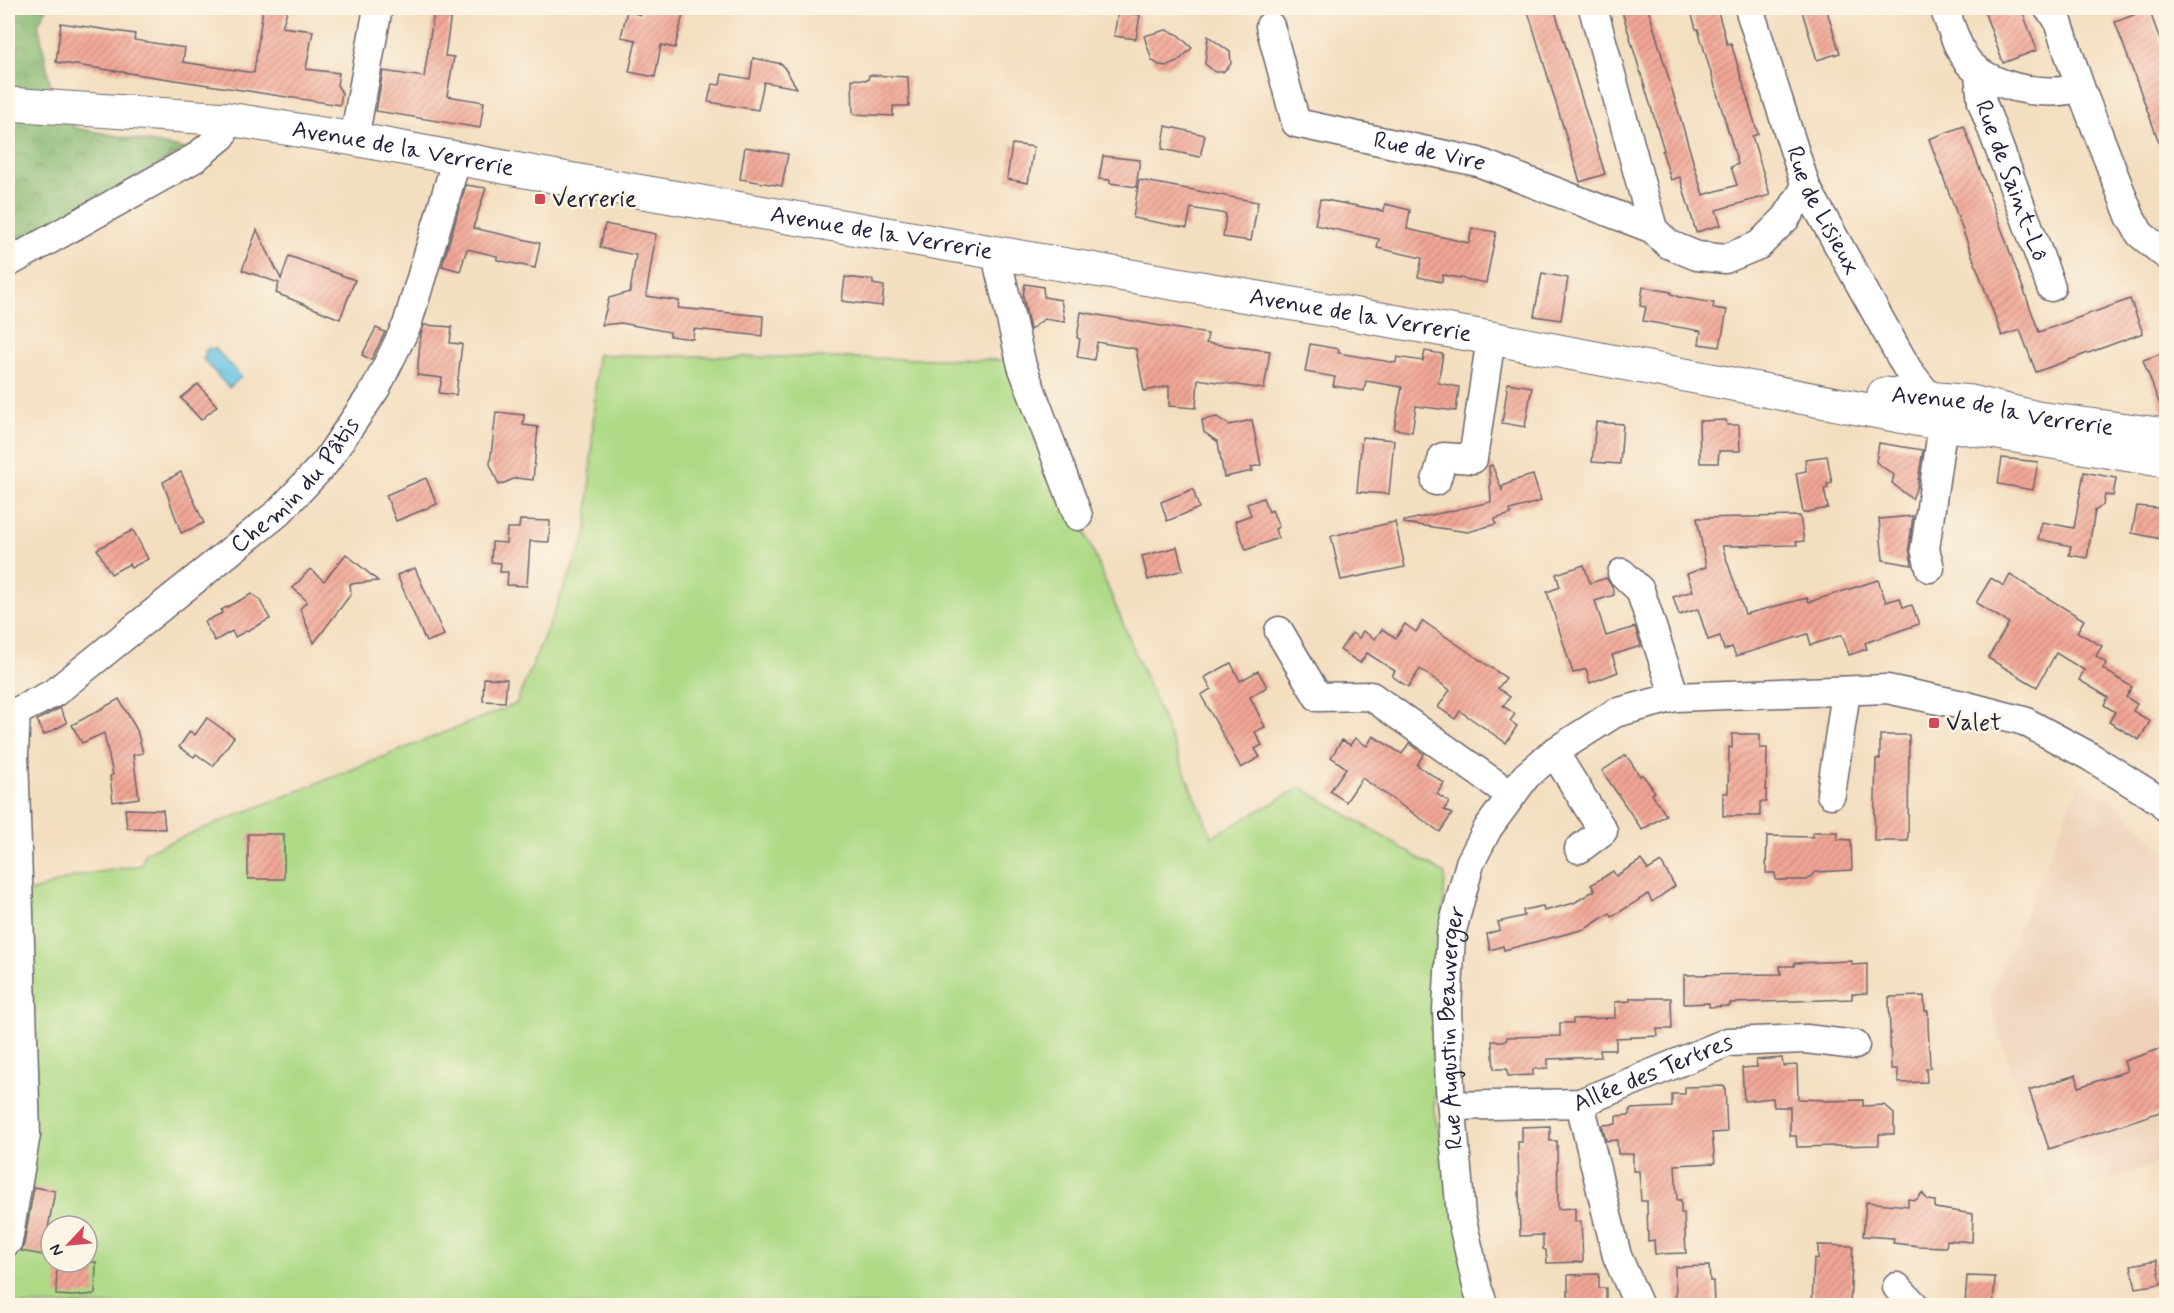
<svg xmlns="http://www.w3.org/2000/svg" width="2174" height="1313" viewBox="0 0 2174 1313" font-family="Mynerve,sans-serif">
<style>
.built{fill:#eed1ba}
.green{fill:#aeda86;stroke:#687e60;stroke-width:1.5;fill-rule:evenodd}
.forest{fill:url(#forest-crowns);stroke:#566e57;stroke-width:1.5}
.water{fill:url(#water-ripples);stroke:#44748f;stroke-width:1.5}
.building{fill:url(#building-hatch)}
.lines{fill:none;stroke-linecap:round;stroke-linejoin:round}
.minor-casing{stroke:#6b646a;stroke-width:31}
.major-casing{stroke:#6b646a;stroke-width:35}
.minor{stroke:#fff;stroke-width:28}
.major{stroke:#fff;stroke-width:33}
.poi-dot{fill:#d1495b;stroke:#fcf5e5;stroke-width:2}
.labels{text-anchor:middle;dominant-baseline:central;stroke-width:5;stroke-linejoin:round;paint-order:stroke}
.street-label{font-size:24px;fill:#22223b;stroke:#fcf5e5}
.poi-label{font-size:24px;fill:#22223b;stroke:#fcf5e5;text-anchor:start}
</style>
<defs>
<pattern id="forest-crowns" width="20" height="18" patternUnits="userSpaceOnUse" patternTransform="scale(1.5)"><rect width="20" height="18" fill="#8aba73"/><path d="M2 6a3 3 0 1 1 6 0M12 15a3 3 0 1 1 6 0" fill="none" stroke="#709760"/></pattern>
<pattern id="water-ripples" width="26" height="14" patternUnits="userSpaceOnUse" patternTransform="scale(1.5)"><rect width="26" height="14" fill="#65c5e3"/><path d="M2 4q2-2 4 0t4 0M15 11q2-2 4 0t4 0" fill="none" stroke="#57a9c4"/></pattern>
<pattern id="building-hatch" width="6" height="6" patternUnits="userSpaceOnUse" patternTransform="scale(1.5)"><rect width="6" height="6" fill="#f2a696"/><path d="M-1 1l2-2M0 6l6-6M5 7l2-2" fill="none" stroke="#c4877c"/></pattern>
</defs>
<rect width="100%" height="100%" fill="#fcf5e5"/>
<filter id="ink" filterUnits="userSpaceOnUse"><feTurbulence type="fractalNoise" baseFrequency=".0167" numOctaves="2"/><feDisplacementMap in="SourceGraphic" scale="12" xChannelSelector="R" yChannelSelector="G"/><feConvolveMatrix kernelMatrix="1 2 1 2 8 2 1 2 1" color-interpolation-filters="sRGB"/></filter>
<filter id="wash" filterUnits="userSpaceOnUse"><feTurbulence type="fractalNoise" baseFrequency=".008" numOctaves="4" result="noise"/><feDisplacementMap in="SourceGraphic" scale="24" xChannelSelector="R" yChannelSelector="G"/><feGaussianBlur stdDeviation="1.35" result="paint"/><feColorMatrix in="noise" values="0 0 0 0 0 0 0 0 0 0 0 0 0 0 0 0 0 1.4 0 .05"/><feComposite in="paint" operator="in"/></filter>
<g filter="url(#wash)">
<rect width="100%" height="100%" fill="#f3dec0"/>
<path class="built" d="M2080 782 2116 804 2166 852V1160L2051 1197 1989 999Z"/>
<path class="green" d="M597 355 1013 360 1212 837 1301 787 1445 874 1434 1112 1483 1305H8V900L76 876 142 865 145 852 516 704 587 533ZM51 1226H87V1262H51Z"/>
<path class="forest" d="M8 8H47L38 24 53 97 75 128 186 149 8 251Z"/>
<path class="water" d="M209 348 213 350 215 348 241 377 229 388 203 359 205 357V351Z"/>
<g id="blocks">
<g class="building">
<path d="M263 8H288L282 27 313 31 306 69 339 73 337 85 342 93 340 105 56 62 61 23 135 34 134 40 185 48 183 62 254 73Z"/>
<path d="M643 8 684 10 675 48 661 45 655 77 629 72 636 40 621 37 627 11 641 15Z"/>
<path d="M1527 8H1554L1605 174 1580 182Z"/>
<path d="M1621 8H1648L1703 195 1737 185 1731 167 1738 164 1698 29H1696L1690 8H1717L1727 44 1731 43 1758 134 1752 136 1770 195 1716 210 1721 225 1696 232 1680 177 1671 180 1662 151 1664 150Z"/>
<path d="M1801 8H1826L1840 53 1817 60Z"/>
<path d="M1983 8H2021L2037 50 2003 63Z"/>
<path d="M2149 9 2166 57V155L2164 156 2115 22Z"/>
<path d="M434 11 451 14 445 56 454 57 447 96 484 102 480 128 376 111 383 71 424 77Z"/>
<path d="M1118 12 1140 15 1136 39 1114 36Z"/>
<path d="M1166 30 1177 34 1192 48 1177 62 1167 66 1159 65 1152 60 1144 36Z"/>
<path d="M1208 36 1230 52 1231 64 1223 72H1215L1205 64Z"/>
<path d="M753 58 782 64 797 88 764 82 758 110 708 102 712 84 720 85 722 74 750 79Z"/>
<path d="M869 75 908 77 909 106H893V116L853 114 852 79 868 80Z"/>
<path d="M1166 126 1205 135 1200 157 1162 149Z"/>
<path d="M1964 126 2039 332 2130 299 2143 333 2036 372 2020 330 2002 336 1929 139Z"/>
<path d="M1012 144 1034 147 1028 183 1007 179Z"/>
<path d="M745 147 788 154 782 186 740 179Z"/>
<path d="M1103 156 1140 160 1136 187 1110 183V180L1099 179Z"/>
<path d="M1139 180 1258 202 1251 241 1223 237 1226 214 1191 208 1187 228 1133 218Z"/>
<path d="M466 185 486 188 473 228 540 243 535 268 497 260V256L467 249 460 271 442 266Z"/>
<path d="M1320 199 1384 211 1385 204 1410 210 1407 229 1469 243 1472 228 1496 232 1486 283 1443 275 1442 282 1418 277 1422 258 1377 248 1379 239 1315 225Z"/>
<path d="M605 224 656 234 646 296 679 301 678 308 763 316 762 336 694 329 693 339 670 336V332L621 323 602 325 609 298 630 292 636 255 600 248Z"/>
<path d="M257 230 281 279 289 256 355 280 340 319 276 293 279 283 242 270Z"/>
<path d="M1542 273 1568 278 1561 320 1534 316Z"/>
<path d="M845 277 873 280V284L884 286 882 306 842 301Z"/>
<path d="M1025 284 1043 287 1044 297 1061 300 1065 322 1044 319 1030 330 1023 296Z"/>
<path d="M1643 287 1671 292V294L1679 297 1714 303 1713 308 1727 310 1720 347 1699 344 1701 331 1643 321 1646 307 1640 306Z"/>
<path d="M1081 312 1208 334 1206 343 1270 351 1264 389 1198 379 1196 408 1169 406V386L1144 391 1136 349 1097 342 1094 360 1077 357 1080 339 1077 338Z"/>
<path d="M424 325 452 327 450 343 462 344 456 395 439 393 442 378 417 375 421 333Z"/>
<path d="M376 328 385 332 371 360 362 355Z"/>
<path d="M1310 344 1339 349 1338 353 1396 363 1397 357 1423 361 1425 351 1443 354 1438 383 1459 387 1456 411 1416 406 1412 432 1394 429 1402 387 1366 381 1364 391 1333 386 1335 377 1305 372Z"/>
<path d="M2166 352V416H2164L2143 360Z"/>
<path d="M1508 383 1532 387 1525 427 1502 423Z"/>
<path d="M198 384 217 406 201 420 181 398Z"/>
<path d="M496 412 524 415 523 425 538 427 533 480 516 478 499 485 490 464Z"/>
<path d="M1217 417 1229 425 1252 420 1261 465 1251 467 1253 471 1224 477 1218 442 1204 432 1202 420Z"/>
<path d="M1726 420 1727 425H1739L1740 451H1719L1718 463H1700L1699 421Z"/>
<path d="M1596 422 1623 424 1620 464 1592 462Z"/>
<path d="M1362 437 1394 440 1389 494 1357 492Z"/>
<path d="M1879 443 1923 450 1917 487 1912 499 1892 483 1894 475 1876 462Z"/>
<path d="M1827 456 1832 483 1827 484 1828 488 1824 489 1828 508 1803 513 1796 473 1806 471 1805 459Z"/>
<path d="M2002 458 2038 462 2033 490 1998 484Z"/>
<path d="M1492 465 1502 490 1503 486 1512 482V481L1533 475 1541 501 1510 510 1511 514 1495 519 1496 524 1468 532 1404 523V521L1491 502 1489 466Z"/>
<path d="M181 472 204 523 181 533 163 482Z"/>
<path d="M2084 472 2116 478 2113 496 2105 495 2103 505 2095 511 2087 558 2069 555 2071 546 2038 539 2042 522 2074 528Z"/>
<path d="M426 478 437 504 396 521 386 495Z"/>
<path d="M1193 489 1199 508 1167 521 1161 502Z"/>
<path d="M1263 498 1269 512 1272 510 1279 527 1275 529 1278 538 1246 550 1235 521 1251 515 1247 504Z"/>
<path d="M2137 506 2166 509V540L2132 533Z"/>
<path d="M1800 516 1804 541 1796 542 1797 545 1722 546 1745 614 1807 598 1809 602 1878 580 1886 602 1900 598 1903 607 1912 605 1919 624 1865 643 1867 649 1849 655 1842 635 1811 645 1808 634 1736 656 1732 647 1724 650 1720 636 1708 640 1698 609 1679 615 1673 597 1693 591 1687 574 1706 567 1697 518Z"/>
<path d="M1913 516 1909 547 1912 565 1883 560 1879 519Z"/>
<path d="M520 520 550 521 549 542 530 541 527 586 507 585 508 572H500L501 563 491 562 492 542 506 543 507 528H519Z"/>
<path d="M1395 522 1405 567 1341 580 1331 536Z"/>
<path d="M133 530 148 559 131 568 129 564 111 574 97 549Z"/>
<path d="M1177 547 1183 570 1148 580 1142 556Z"/>
<path d="M346 554 378 581 350 584 351 594 314 643 300 609 307 601 293 588 310 569 324 581Z"/>
<path d="M1584 565 1590 583 1606 578 1612 586 1614 595 1595 601 1606 636 1635 627 1641 646 1612 655 1618 672 1590 683 1586 669 1573 673 1547 592 1560 587 1556 574Z"/>
<path d="M415 568 444 635 426 642 397 575Z"/>
<path d="M2010 575 2084 620 2077 632 2102 646 2096 656 2106 663 2103 669 2132 687 2126 697 2137 704 2133 711 2150 721 2139 740 2109 722 2115 712 2104 705 2108 697 2079 680 2084 670 2056 653 2037 687 1988 658 2009 623 1976 603 1991 578 2004 586Z"/>
<path d="M252 594 259 599 270 619 235 637 232 631 215 641 204 622 222 613 221 610Z"/>
<path d="M1423 621 1506 678 1498 688 1510 697 1503 706 1515 714 1510 721 1517 726 1506 743 1460 711 1455 719 1438 707 1450 690 1420 669 1408 687 1392 676 1395 671 1367 653 1360 663 1340 650 1352 633 1359 638 1363 631 1375 639 1382 629 1396 638 1405 624 1416 632Z"/>
<path d="M1231 663 1240 681 1258 671 1267 687 1250 697 1265 727 1255 732 1262 745 1255 749 1260 757 1241 768 1201 695 1211 689 1205 677Z"/>
<path d="M484 678 507 679 505 702 483 701Z"/>
<path d="M119 699 137 730 143 753 133 755 139 798 113 802 110 776 113 775 104 733 82 743 72 725Z"/>
<path d="M60 708 67 723 44 735 37 720Z"/>
<path d="M207 718 234 737 213 766 196 754 194 757 179 747 190 731 195 735Z"/>
<path d="M1732 734H1760V748H1767L1766 802H1760V816H1723V793H1728L1729 747 1732 748Z"/>
<path d="M1880 735H1909L1908 841H1874L1876 759H1880Z"/>
<path d="M1373 736 1402 754 1409 743 1424 754 1417 765 1444 783 1437 794 1449 802 1444 810 1452 814 1440 832 1362 778 1346 802 1330 791 1346 768 1331 757 1342 740 1350 745 1355 738 1367 746Z"/>
<path d="M1626 755 1640 776 1642 774 1655 792 1652 794 1666 815 1642 830 1602 771Z"/>
<path d="M125 809 163 810 165 829 127 828Z"/>
<path d="M1812 832H1838L1837 839 1851 840 1852 870 1815 872 1807 880H1776L1775 873H1766L1767 836 1812 837Z"/>
<rect x="248" y="834" width="36" height="45"/>
<path d="M1641 860 1648 870 1661 862 1675 886 1652 902 1648 894 1612 917 1610 913 1585 929 1504 950 1503 946 1490 950 1487 934 1500 930 1498 922 1524 916 1523 910 1543 906 1544 911 1574 903 1595 890 1591 885 1613 871 1616 876Z"/>
<path d="M1852 961V965L1867 964V993L1852 994V999L1730 1003V1006L1709 1007V1003L1684 1004V975L1781 974 1780 966H1794V963Z"/>
<path d="M1924 996 1925 1011H1928V1023L1930 1068 1926 1069 1927 1082 1898 1083V1069H1891L1889 997Z"/>
<path d="M1630 998H1671L1672 1029H1657L1658 1036 1616 1038V1050H1600L1601 1057 1548 1059V1068L1533 1069V1075L1508 1076 1507 1069H1494L1492 1041H1506L1507 1037 1560 1036V1023H1573V1019L1615 1018V1002L1630 1001Z"/>
<path d="M2160 1049 2166 1068V1110L2049 1149 2029 1090 2076 1075 2079 1087 2127 1071 2124 1061Z"/>
<path d="M1782 1058 1783 1066 1797 1065 1798 1099 1823 1100 1824 1101 1863 1100V1106L1884 1105 1894 1114V1134H1879V1145L1797 1147 1796 1136H1790V1107H1774L1773 1098 1744 1101 1742 1068 1757 1067 1756 1060Z"/>
<path d="M1725 1086 1727 1132 1712 1133 1715 1163 1675 1165 1677 1200H1681V1213H1684L1686 1253 1655 1254 1654 1240 1648 1241 1647 1201H1641L1639 1171H1633V1154H1618L1617 1140 1606 1141 1602 1125 1616 1124V1116L1630 1115V1109L1672 1107V1094H1685V1087Z"/>
<path d="M1550 1126V1141H1557L1558 1209 1575 1208V1222L1581 1221 1583 1262 1547 1263 1546 1250 1543 1249V1235L1520 1236 1518 1142H1522V1127Z"/>
<path d="M34 1187 55 1191 43 1255 21 1251 24 1244Z"/>
<path d="M1922 1193 1928 1200 1935 1201V1208L1973 1214 1972 1242 1947 1240 1946 1247 1919 1246 1893 1243 1894 1238 1863 1236 1866 1202 1908 1206V1199L1916 1200Z"/>
<path d="M1818 1245 1853 1246 1850 1305H1812L1814 1258 1818 1259Z"/>
<path d="M2157 1260 2161 1284 2136 1288 2131 1265Z"/>
<path d="M57 1262H96L95 1294 74 1296 56 1295Z"/>
<path d="M1709 1266 1710 1281H1713L1714 1305H1676L1675 1267Z"/>
<path d="M1599 1274V1288H1606V1305H1568V1275Z"/>
<path d="M1967 1276 1995 1277 1993 1305H1965Z"/>
</g>
</g>
</g>
<g filter="url(#ink)">
<use href="#blocks" fill-opacity="0" stroke="#6b646a" stroke-width="1.5"/>
<g class="lines">
<g class="minor-casing">
<g id="minor">
<path d="M1593 8 1653 229 1668 244 1697 256 1725 259 1759 245 1786 218 1806 187"/>
<path id="s1" d="M1749 8 1806 187 1908 370 1930 398"/>
<path d="M1944 8C1950 23 1955 41 1963 55 1981 87 2048 99 2080 87"/>
<path d="M2048 8 2056 16 2080 87 2130 216 2140 234 2166 255"/>
<path id="s2" d="M1270 26 1296 123 1478 162 1653 229"/>
<path id="s3" d="M1979 74 1982 102 2051 287"/>
<path d="M354 139 378 8"/>
<path d="M1001 253 999 268 1022 366 1078 516"/>
<path d="M8 263 195 158 222 136 228 119"/>
<path d="M1436 481 1443 457 1473 459 1491 338"/>
<path d="M1930 568 1925 549 1943 424"/>
<path d="M1622 573 1640 590 1675 697"/>
<path d="M1279 631 1318 697 1371 696 1511 795"/>
<path id="s4" d="M8 714 16 712 54 693 279 512 325 463 376 388 407 325 457 158"/>
<path d="M1554 752 1603 831 1579 849"/>
<path d="M1831 794 1844 705 1841 691"/>
<path d="M1580 1103 1617 1256 1639 1306"/>
<path id="s5" d="M1452 1106 1580 1103 1728 1042 1806 1039 1855 1045"/>
<path d="M8 1241 26 1134 14 754 16 712"/>
<path d="M1897 1287 1915 1306"/>
<path id="s6" d="M1484 1306 1478 1290 1461 1216 1450 1088 1447 1010 1451 934 1470 863 1488 828 1526 776 1554 752 1615 713 1675 697 1887 689 1963 705 2024 721 2089 756 2162 802 2166 807"/>
</g>
</g>
<g class="major-casing">
<g id="major">
<path id="s7" d="M8 104 228 119 354 139 579 181 1491 338 1926 421 2166 461"/>
<path id="s8" d="M1884 394 1971 402 2037 418 2166 435"/>
</g>
</g>
<use href="#minor" class="minor"/>
<use href="#major" class="major"/>
</g>
</g>
<g class="poi-dot">
<rect x="534" y="193" width="12" height="12" rx="3"/>
<rect x="1928" y="717" width="12" height="12" rx="3"/>
</g>
<g class="labels">
<g class="street-label">
<text stroke="none"><textPath href="#s7" startOffset="398">Avenue de la Verrerie</textPath></text>
<text stroke="none"><textPath href="#s2" startOffset="237">Rue de Vire</textPath></text>
<text stroke="none"><textPath href="#s3" startOffset="112">Rue de Saint-Lô</textPath></text>
<text stroke="none"><textPath href="#s1" startOffset="216">Rue de Lisieux</textPath></text>
<text stroke="none"><textPath href="#s7" startOffset="884">Avenue de la Verrerie</textPath></text>
<text stroke="none"><textPath href="#s7" startOffset="1370">Avenue de la Verrerie</textPath></text>
<text stroke="none"><textPath href="#s8" startOffset="120">Avenue de la Verrerie</textPath></text>
<text stroke="none"><textPath href="#s4" startOffset="370">Chemin du Pâtis</textPath></text>
<text stroke="none"><textPath href="#s6" startOffset="282">Rue Augustin Beauverger</textPath></text>
<text stroke="none"><textPath href="#s5" startOffset="207">Allée des Tertres</textPath></text>
</g>
<g class="poi-label">
<text x="552" y="199">Verrerie</text>
<text x="1946" y="723">Valet</text>
</g>
</g>
<rect width="2174" height="1313" fill="none" stroke="#fcf5e5" stroke-width="30"/>
<g transform="translate(69 1244) rotate(244)"><circle r="28" fill="#fcf5e5" stroke="#a5a1a1" stroke-width="1.5"/>
<path d="M0-4.5L10 22L0 15L-10 22Z" fill="#d1495b"/>
<text y="-9" font-size="16" font-weight="bold" text-anchor="middle" fill="#22223b">N</text>
</g>
</svg>
